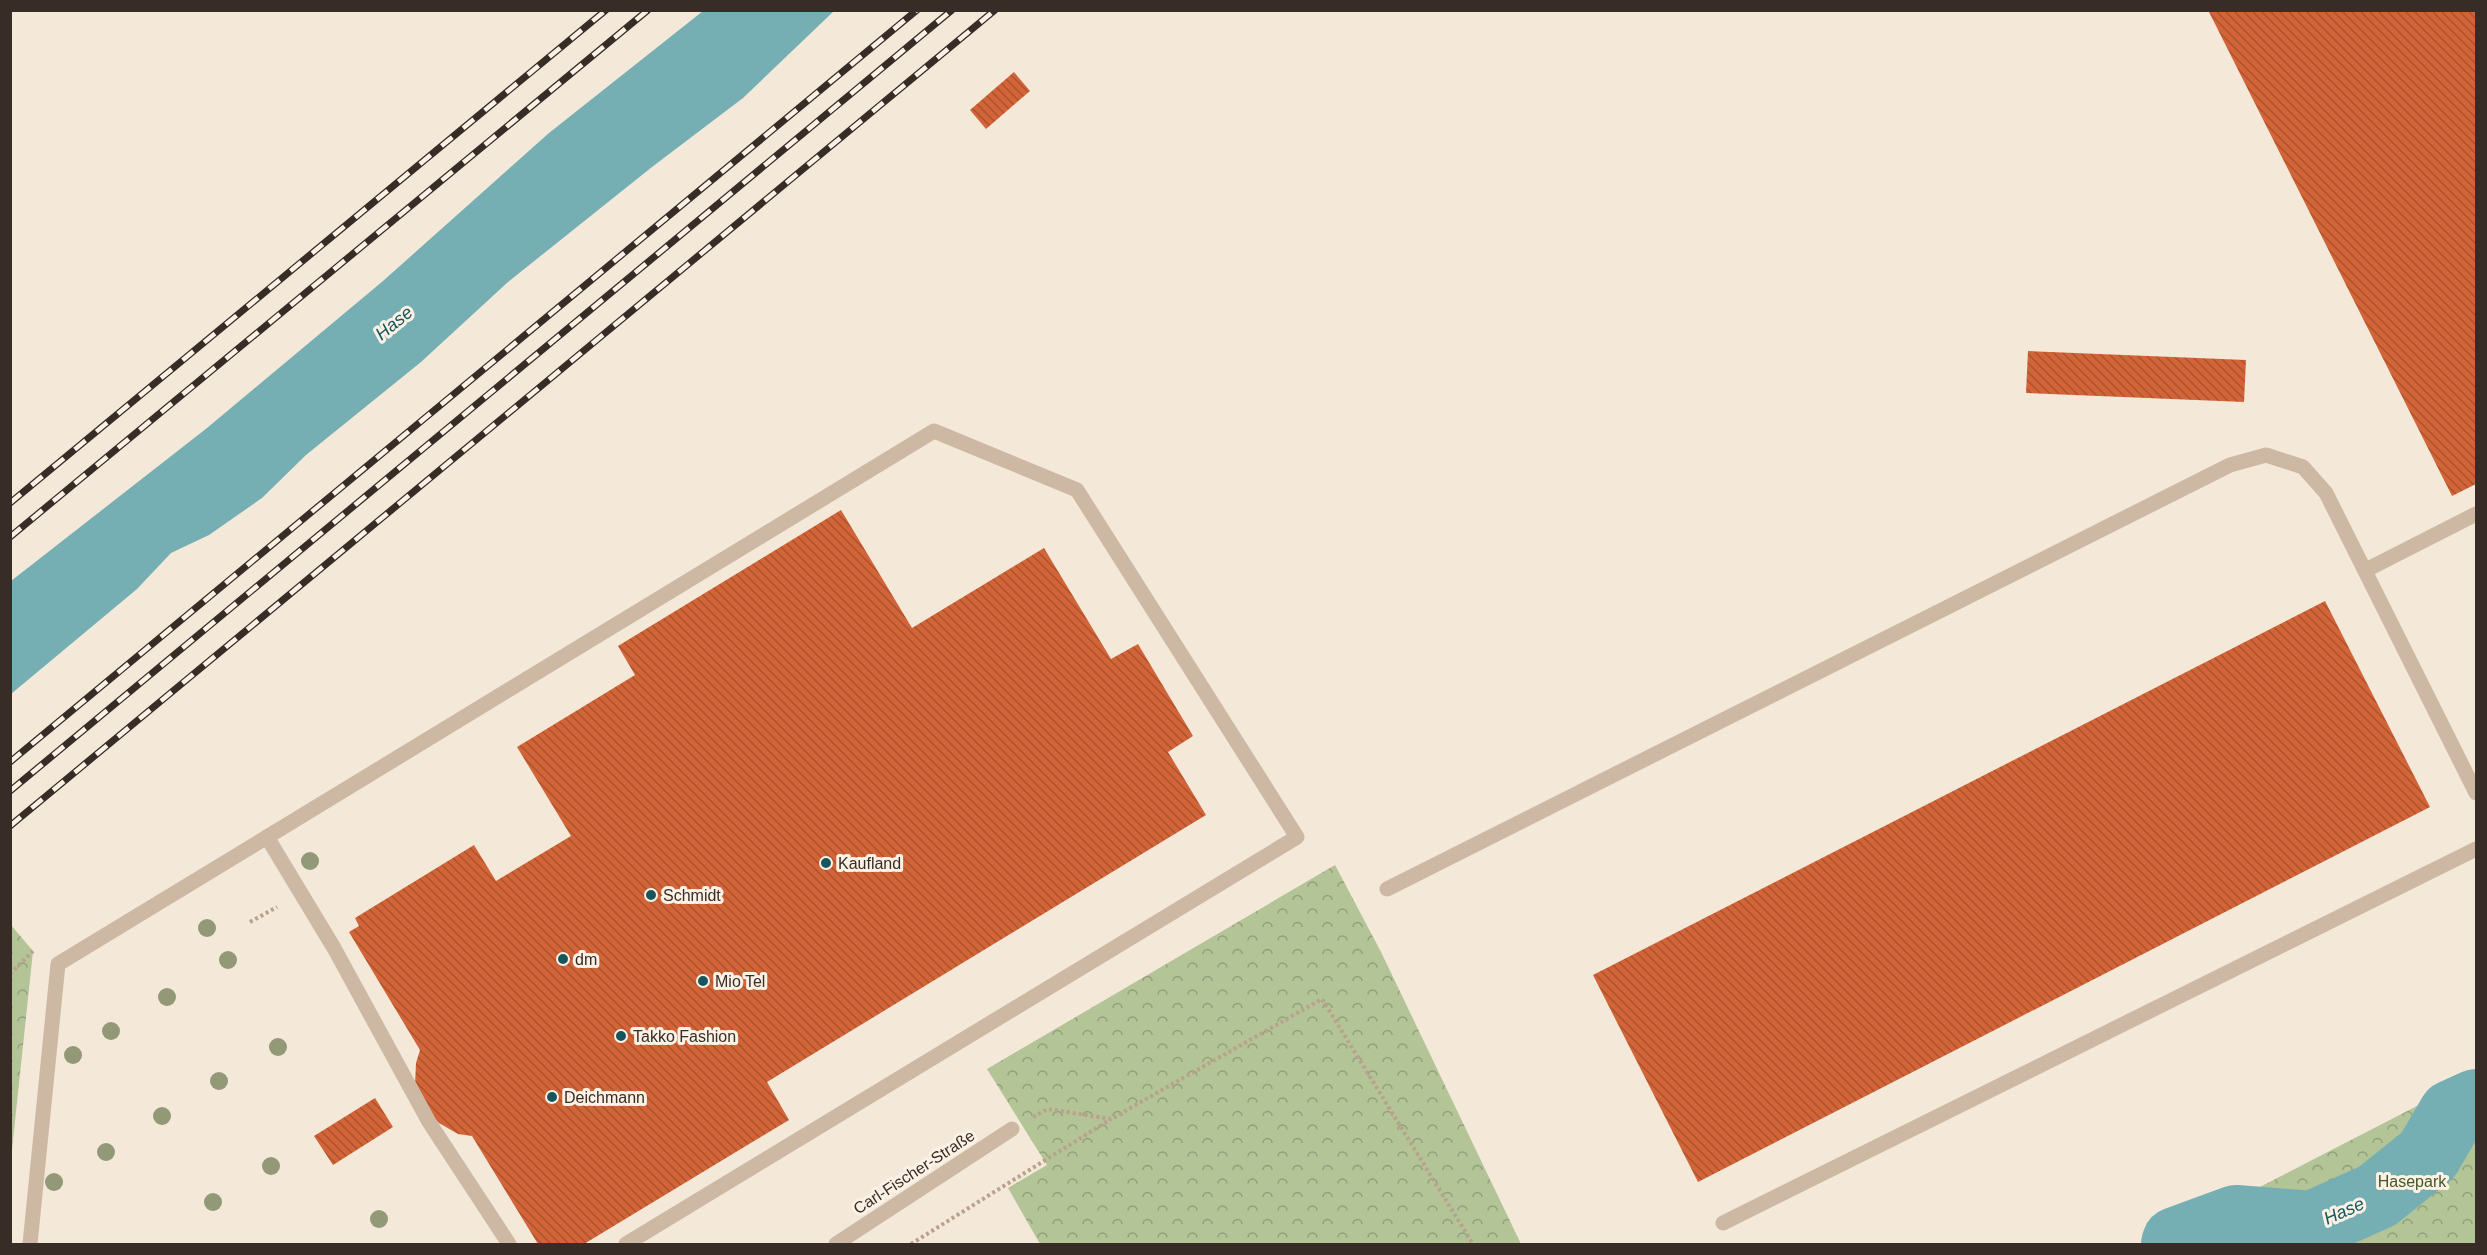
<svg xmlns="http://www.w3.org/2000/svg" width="2487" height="1255" viewBox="0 0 2487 1255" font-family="Helvetica,sans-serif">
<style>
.park{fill:url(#park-crowns)}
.water{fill:#75afb4}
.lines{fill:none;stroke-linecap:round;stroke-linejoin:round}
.river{stroke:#75afb4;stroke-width:68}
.building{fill:url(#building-back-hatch)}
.path{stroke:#b9a28d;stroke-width:4;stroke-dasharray:3 3;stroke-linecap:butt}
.minor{stroke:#cdb8a3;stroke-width:15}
.rail-casing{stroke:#382c26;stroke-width:7}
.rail{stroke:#fbf2e5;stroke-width:4.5;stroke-dasharray:14;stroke-linecap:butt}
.tree{fill:#939977}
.poi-dot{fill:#17565d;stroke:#fbf2e5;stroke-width:2}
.labels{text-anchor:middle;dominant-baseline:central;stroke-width:6;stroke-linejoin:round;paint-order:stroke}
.poi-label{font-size:16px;fill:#382c26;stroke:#fbf2e5;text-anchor:start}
.street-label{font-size:16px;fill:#382c26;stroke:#fbf2e5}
.park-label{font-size:16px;fill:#445827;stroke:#fbf2e5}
.water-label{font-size:18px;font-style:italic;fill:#17565d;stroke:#fbf2e5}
</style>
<defs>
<pattern id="park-crowns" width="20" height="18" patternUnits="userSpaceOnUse" patternTransform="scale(1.5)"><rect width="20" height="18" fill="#b3c497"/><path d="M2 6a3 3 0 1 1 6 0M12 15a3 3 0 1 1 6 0" fill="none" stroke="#939f7b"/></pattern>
<pattern id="building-back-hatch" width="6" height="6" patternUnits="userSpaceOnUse" patternTransform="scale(1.5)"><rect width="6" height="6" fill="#d26438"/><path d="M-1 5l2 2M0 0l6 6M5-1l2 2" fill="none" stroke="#ab532f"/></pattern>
</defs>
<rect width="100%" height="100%" fill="#f4e8d9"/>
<g class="park">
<path d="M1335 865 1381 952 1521 1244H1040L1008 1188 1047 1165 987 1069Z"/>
<path d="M11 925 33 951 11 1159Z"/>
<path d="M2476 1075V1244H2149L2448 1090Z"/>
</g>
<path class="water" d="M703 11H834L743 98 652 167 508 282 421 362 306 455 262 498 209 535 171 553 137 589 11 694V581L207 428 383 281 549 133Z"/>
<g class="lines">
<path class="river" d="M2175 1244 2176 1241 2236 1219 2312 1225 2377 1196 2428 1155 2452 1114 2476 1103"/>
</g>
<g class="building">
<path d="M2208 10H2476V484L2452 496Z"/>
<path d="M1014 72 1030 91 986 129 970 110Z"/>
<path d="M2028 351 2246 360 2244 402 2026 393Z"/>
<path d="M841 510 912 628 1044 548 1111 659 1138 644 1193 736 1168 752 1206 815 767 1082 789 1120 584 1244H538L472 1136 458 1134 439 1123 424 1106 415 1085 416 1063 420 1050 349 932 359 926 355 918 474 845 496 881 571 836 517 747 635 675 618 646Z"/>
<path d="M2325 601 2430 807 1698 1182 1593 975Z"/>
<path d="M375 1098 393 1127 333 1165 314 1136Z"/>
</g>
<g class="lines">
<g class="path">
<path d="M250 922 277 907"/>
<path d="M10 974 33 951"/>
<path d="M1033 1117 1048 1109 1111 1119 1322 999 1473 1244"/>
<path d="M911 1244 1111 1119"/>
</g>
<g class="minor">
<path d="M2366 570 2476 514"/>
<path d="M267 837 934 431 1077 490 1297 837 626 1244"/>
<path d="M1387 889 2230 465 2266 455 2303 467 2326 493 2476 793"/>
<path d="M1723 1223 2476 849"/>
<path d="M30 1244 58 964 267 837 334 948 429 1122 509 1244"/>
<path d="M836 1244 1012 1129"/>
</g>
<g class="rail-casing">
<g id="rail">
<path d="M10 503 606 10"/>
<path d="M10 537 648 10"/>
<path d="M10 762 917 10"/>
<path d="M10 791 952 10"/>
<path d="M10 826 995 10"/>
</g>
</g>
<use href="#rail" class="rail"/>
</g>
<g class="tree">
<circle cx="310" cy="861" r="9"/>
<circle cx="207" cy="928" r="9"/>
<circle cx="228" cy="960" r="9"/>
<circle cx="167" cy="997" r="9"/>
<circle cx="111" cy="1031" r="9"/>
<circle cx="278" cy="1047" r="9"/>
<circle cx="73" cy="1055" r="9"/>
<circle cx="219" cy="1081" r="9"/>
<circle cx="162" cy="1116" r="9"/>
<circle cx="106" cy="1152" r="9"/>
<circle cx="271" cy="1166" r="9"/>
<circle cx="54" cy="1182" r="9"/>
<circle cx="213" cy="1202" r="9"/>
<circle cx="379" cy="1219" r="9"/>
</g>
<g class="poi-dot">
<circle cx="826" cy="863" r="6"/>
<circle cx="651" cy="895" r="6"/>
<circle cx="563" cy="959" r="6"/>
<circle cx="703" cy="981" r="6"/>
<circle cx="621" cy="1036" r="6"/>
<circle cx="552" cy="1097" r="6"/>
</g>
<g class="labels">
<g class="poi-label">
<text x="838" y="863">Kaufland</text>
<text x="663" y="895">Schmidt</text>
<text x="575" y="959">dm</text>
<text x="715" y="981">Mio Tel</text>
<text x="633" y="1036">Takko Fashion</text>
<text x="564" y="1097">Deichmann</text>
</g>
<g class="street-label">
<text transform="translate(914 1172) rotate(-33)">Carl-Fischer-Straße</text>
</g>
<g class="park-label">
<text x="2412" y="1181">Hasepark</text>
</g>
<g class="water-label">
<text transform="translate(394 323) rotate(-39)">Hase</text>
<text transform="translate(2344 1211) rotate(-24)">Hase</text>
</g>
</g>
<rect width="2487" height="1255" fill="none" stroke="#382c26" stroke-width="24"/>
</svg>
